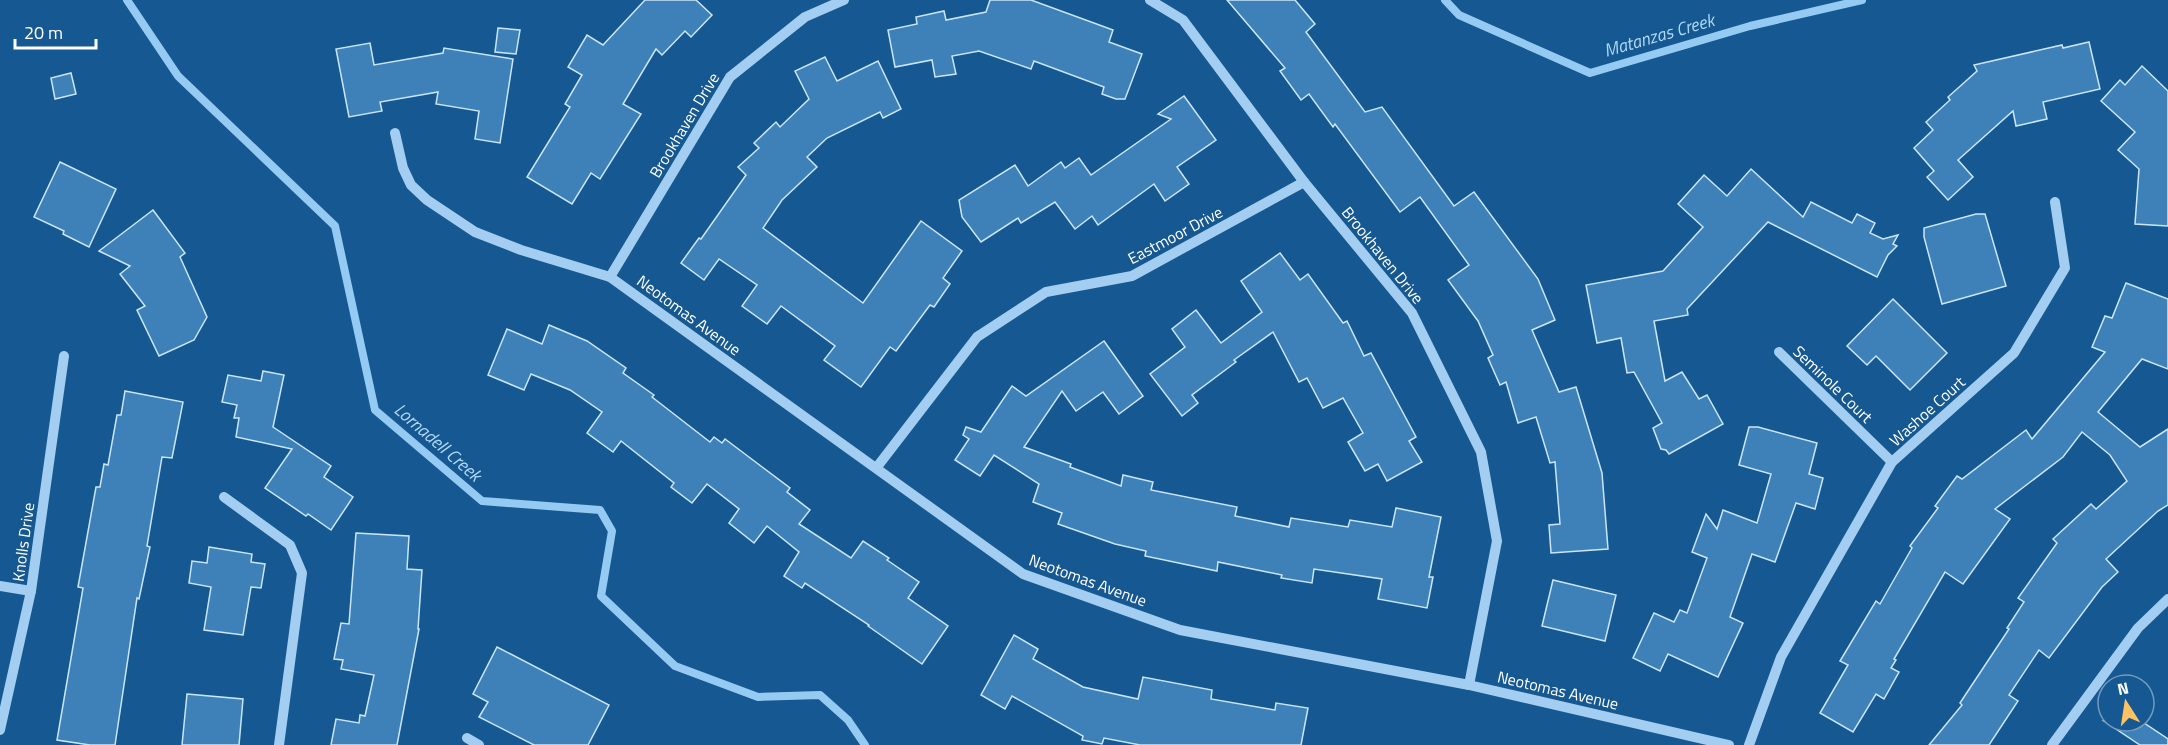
<svg xmlns="http://www.w3.org/2000/svg" width="2168" height="745" viewBox="0 0 2168 745" font-family="'Titillium Web',sans-serif">
<style>
.lines{fill:none;stroke-linecap:round;stroke-linejoin:round}
.stream{stroke:#95caf3;stroke-width:8}
.building{fill:#3e81b9;stroke:#cae6fc;stroke-width:1.5}
.minor{stroke:#a3cef1;stroke-width:10}
.labels{text-anchor:middle;dominant-baseline:central;stroke-width:4.5;stroke-linejoin:round;paint-order:stroke}
.street-label{font-size:16px;fill:#fff;stroke:#165891}
.water-label{font-size:18px;font-style:italic;fill:#afd8f7;stroke:#165891}
</style>
<rect width="100%" height="100%" fill="#165891"/>
<g class="lines">
<g class="stream">
<path d="M127 0 178 76 335 226 375 410 482 501 600 510 612 531 601 596 675 666 758 697 820 695 848 720 865 745"/>
<path d="M1445 0 1459 15 1590 73 1750 26 1862 0"/>
</g>
</g>
<g class="building">
<path d="M645 0H696L712 15 691 37 685 31 662 55 656 49 623 104 641 114 600 179 591 173 572 204 527 177 570 107 565 104 582 75 568 67 587 35 603 45Z"/>
<path d="M990 0H1031L1113 30 1109 42 1142 54 1125 99H1116L1102 94 1104 87 1034 61 1031 69 979 51 952 56 956 74 935 77 932 60 895 67 888 30 917 24 916 17 944 11 946 20 986 12Z"/>
<path d="M1227 0H1295L1315 24 1306 32 1365 112 1382 107 1454 206 1474 192 1538 279 1555 320 1532 330 1559 392 1576 387 1602 473 1608 549 1551 553 1549 525 1560 524 1555 462 1550 463 1536 417 1518 423 1506 382 1500 385 1488 358 1493 355 1478 321 1448 280 1469 265 1420 197 1400 212 1335 124 1333 127 1309 94 1301 100 1280 71 1285 68Z"/>
<path d="M498 28 520 30 516 54 495 52Z"/>
<path d="M2089 42 2100 89 2043 102 2047 119 2016 126 2013 111 1958 160 1973 177 1948 200 1927 177 1934 171 1914 148 1933 130 1926 122 1950 100 1948 97 1977 71 1974 65 2062 45 2063 48Z"/>
<path d="M370 43 374 65 443 53 444 48 513 59 500 143 475 139 479 111 436 104 438 92 380 102 382 111 349 117 336 49Z"/>
<path d="M825 57 837 81 878 61 901 109 883 118 880 112 827 138 807 157 817 167 782 200 763 228 863 303 921 221 962 251 943 278 950 284 934 307 930 305 896 351 890 347 861 387 824 360 835 346 781 306 767 324 742 306 757 285 719 259 704 280 681 263 699 238 701 239 746 175 738 167 759 148 754 143 776 122 780 127 809 99 795 71Z"/>
<path d="M2142 66 2168 91V226L2135 224 2139 169 2118 150 2135 132 2101 101 2120 80 2125 85Z"/>
<path d="M71 73 76 94 55 99 51 78Z"/>
<path d="M1184 96 1216 140 1177 167 1189 184 1165 201 1154 184 1098 225 1092 216 1075 229 1055 202 1021 223 1018 218 981 242 962 217 959 200 1015 165 1028 186 1061 162 1065 168 1079 158 1091 175 1171 119 1158 114Z"/>
<path d="M60 162 116 189 89 247 63 234 64 231 34 217Z"/>
<path d="M1751 169 1803 217 1811 202 1852 223 1857 214 1875 223 1870 233 1883 239 1898 235 1893 244 1897 246 1888 255 1877 277 1768 222 1687 309 1688 315 1654 321 1665 381 1682 372 1699 399 1707 395 1723 424 1669 454 1666 450 1661 449 1653 428 1662 423 1634 372 1627 373 1621 338 1597 343 1586 285 1663 271 1703 227 1678 204 1704 175 1727 196Z"/>
<path d="M153 210 185 253 180 257 207 317 194 340 159 356 137 310 145 306 120 274 130 266 99 251Z"/>
<path d="M1976 214H1985L2006 286 1942 304 1924 237V228Z"/>
<path d="M1280 253 1300 280 1308 274 1343 323 1347 321 1364 356 1371 353 1416 437 1409 441 1422 462 1387 481 1378 464 1365 471 1348 442 1363 433 1343 398 1323 408 1307 378 1299 382 1273 332 1234 360 1236 362 1192 395 1198 403 1182 416 1150 374 1185 347 1172 329 1196 310 1221 343 1262 312 1241 281Z"/>
<path d="M2126 283 2168 299V369L2142 359 2098 412 2140 447 2168 429V505L2158 511 2106 559 2118 572 2102 587 2049 658 2039 650 2009 695 2018 701 1989 745H1929L1962 705 1960 703 2009 629 2007 628 2024 602 2018 598 2057 543 2053 539 2091 504 2096 509 2127 481 2110 455 2082 432 2063 457 1995 509 2010 519 1963 584 1945 572 1894 659 1896 660 1891 668 1899 672 1884 699 1876 694 1853 732 1820 713 1848 665 1840 661 1876 601 1880 604 1912 548 1910 546 1938 508 1935 506 1957 476 1962 479 2026 430 2032 439 2105 352 2092 347 2105 316 2112 318Z"/>
<path d="M1893 299 1947 353 1910 390 1876 356 1867 365 1847 346Z"/>
<path d="M549 325 587 341 626 368 623 373 654 395 652 397 710 442 714 437 722 443 725 439 790 488 787 492 810 510 799 524 851 558 863 541 889 558 887 560 919 582 908 598 948 626 922 664 868 626 869 625 805 583 802 588 784 576 799 552 767 526 754 543 729 523 739 509 707 484 692 503 671 487 674 483 621 441 613 452 587 433 602 412 570 390 531 374 524 390 488 375 507 329 542 344Z"/>
<path d="M1104 341 1143 396 1119 414 1103 392 1076 411 1062 391 1024 447 1071 464 1070 467 1121 486 1123 475 1153 482 1151 490 1237 507 1235 516 1289 527 1291 518 1348 527 1350 520 1392 527 1396 508 1441 517 1429 577H1433L1427 608 1378 599 1382 579 1314 569 1312 583 1281 578 1282 575 1218 562 1217 571 1145 556 1146 551 1115 544 1058 524 1062 513 1033 502 1039 484 994 455 980 476 955 460 969 439 963 435 966 427 981 432 1012 386 1026 396Z"/>
<path d="M263 371 284 375 273 427 331 466 324 477 353 497 331 530 308 514 306 516 265 488 292 449 236 437 239 418H234L237 405 222 402 228 375 261 381Z"/>
<path d="M125 391 183 402 172 458 162 457 147 546 150 547 139 599 137 598 115 745H90L57 740 83 588 78 587 96 487H100L104 464 108 465 117 415H121Z"/>
<path d="M1749 427H1758L1817 443 1809 474 1823 478 1815 509 1796 503 1775 562 1752 554 1730 617 1743 623 1718 677 1668 654 1660 671 1633 658 1654 613 1674 622 1680 610 1687 613 1707 558 1692 552 1706 514 1717 529 1723 510 1757 523 1771 474 1739 465Z"/>
<path d="M356 533 409 536 407 569 422 570 418 629H419L397 745H331L336 719 359 723 360 715 365 716 374 675 341 669 343 660 334 659 341 623 349 624Z"/>
<path d="M209 547 252 554 251 562 265 564 261 588 251 587 243 635 204 630 211 587 189 583 192 561 207 563Z"/>
<path d="M1553 580 1616 595 1605 641 1542 626Z"/>
<path d="M1014 635 1038 649 1033 659 1083 687 1138 699 1143 677 1212 690 1211 699 1275 710 1276 703 1308 708 1301 745H1140L1104 738 1102 744 1082 740 1083 736 1012 696 1005 709 981 695Z"/>
<path d="M497 647 609 705 588 745H534L479 717 488 702 473 694Z"/>
<path d="M187 694 243 699 239 745H182Z"/>
<path d="M2104 721H2141L2168 739V745H2140Z"/>
</g>
<g class="lines">
<g class="minor">
<path d="M1150 0 1183 20 1304 182 1412 313 1481 452 1497 541 1469 685"/>
<path d="M395 133 403 168 411 185 427 200 475 232 521 250 610 277 1023 574 1180 630 1469 685 1729 745"/>
<path d="M610 277 730 77 805 17 844 0"/>
<path d="M1779 352 1892 462"/>
<path d="M877 467 977 337 1046 292 1132 276 1304 182"/>
<path d="M224 497 290 545 302 573 279 745"/>
<path d="M0 586 31 591"/>
<path d="M0 730 31 591 64 356"/>
<path d="M467 738 479 745"/>
<path d="M1749 745 1781 657 1892 462 2014 353 2065 268 2055 202"/>
<path d="M2052 745 2138 628 2168 599"/>
</g>
</g>
<g class="labels">
<g class="street-label">
<text transform="translate(684 125) rotate(-59)">Brookhaven Drive</text>
<text transform="translate(1175 235) rotate(-28)">Eastmoor Drive</text>
<text transform="translate(1383 255) rotate(51)">Brookhaven Drive</text>
<text transform="translate(689 315) rotate(36)">Neotomas Avenue</text>
<text transform="translate(1833 384) rotate(44)">Seminole Court</text>
<text transform="translate(1927 411) rotate(-42)">Washoe Court</text>
<text transform="translate(23 542) rotate(-82)">Knolls Drive</text>
<text transform="translate(1088 580) rotate(20)">Neotomas Avenue</text>
<text transform="translate(1558 690) rotate(13)">Neotomas Avenue</text>
</g>
<g class="water-label">
<text transform="translate(1659 35) rotate(-16)">Matanzas Creek</text>
<text transform="translate(438 442) rotate(41)">Lornadell Creek</text>
</g>
</g>
<g transform="translate(2126 703) rotate(348)"><circle r="28" fill="#165891" stroke="#739bbd" stroke-width="1.5"/>
<path d="M0-4.5L10 22L0 15L-10 22Z" fill="#ffc263"/>
<text y="-9" font-size="16" font-weight="bold" text-anchor="middle" fill="#ffffff">N</text>
</g>
<path d="M15 39v9h81v-9" fill="none" stroke="#ffffff" stroke-width="3"/>
<text x="24" y="39" font-size="18" fill="#ffffff" stroke="#165891" stroke-width="4.5" paint-order="stroke">20 m</text>
</svg>
